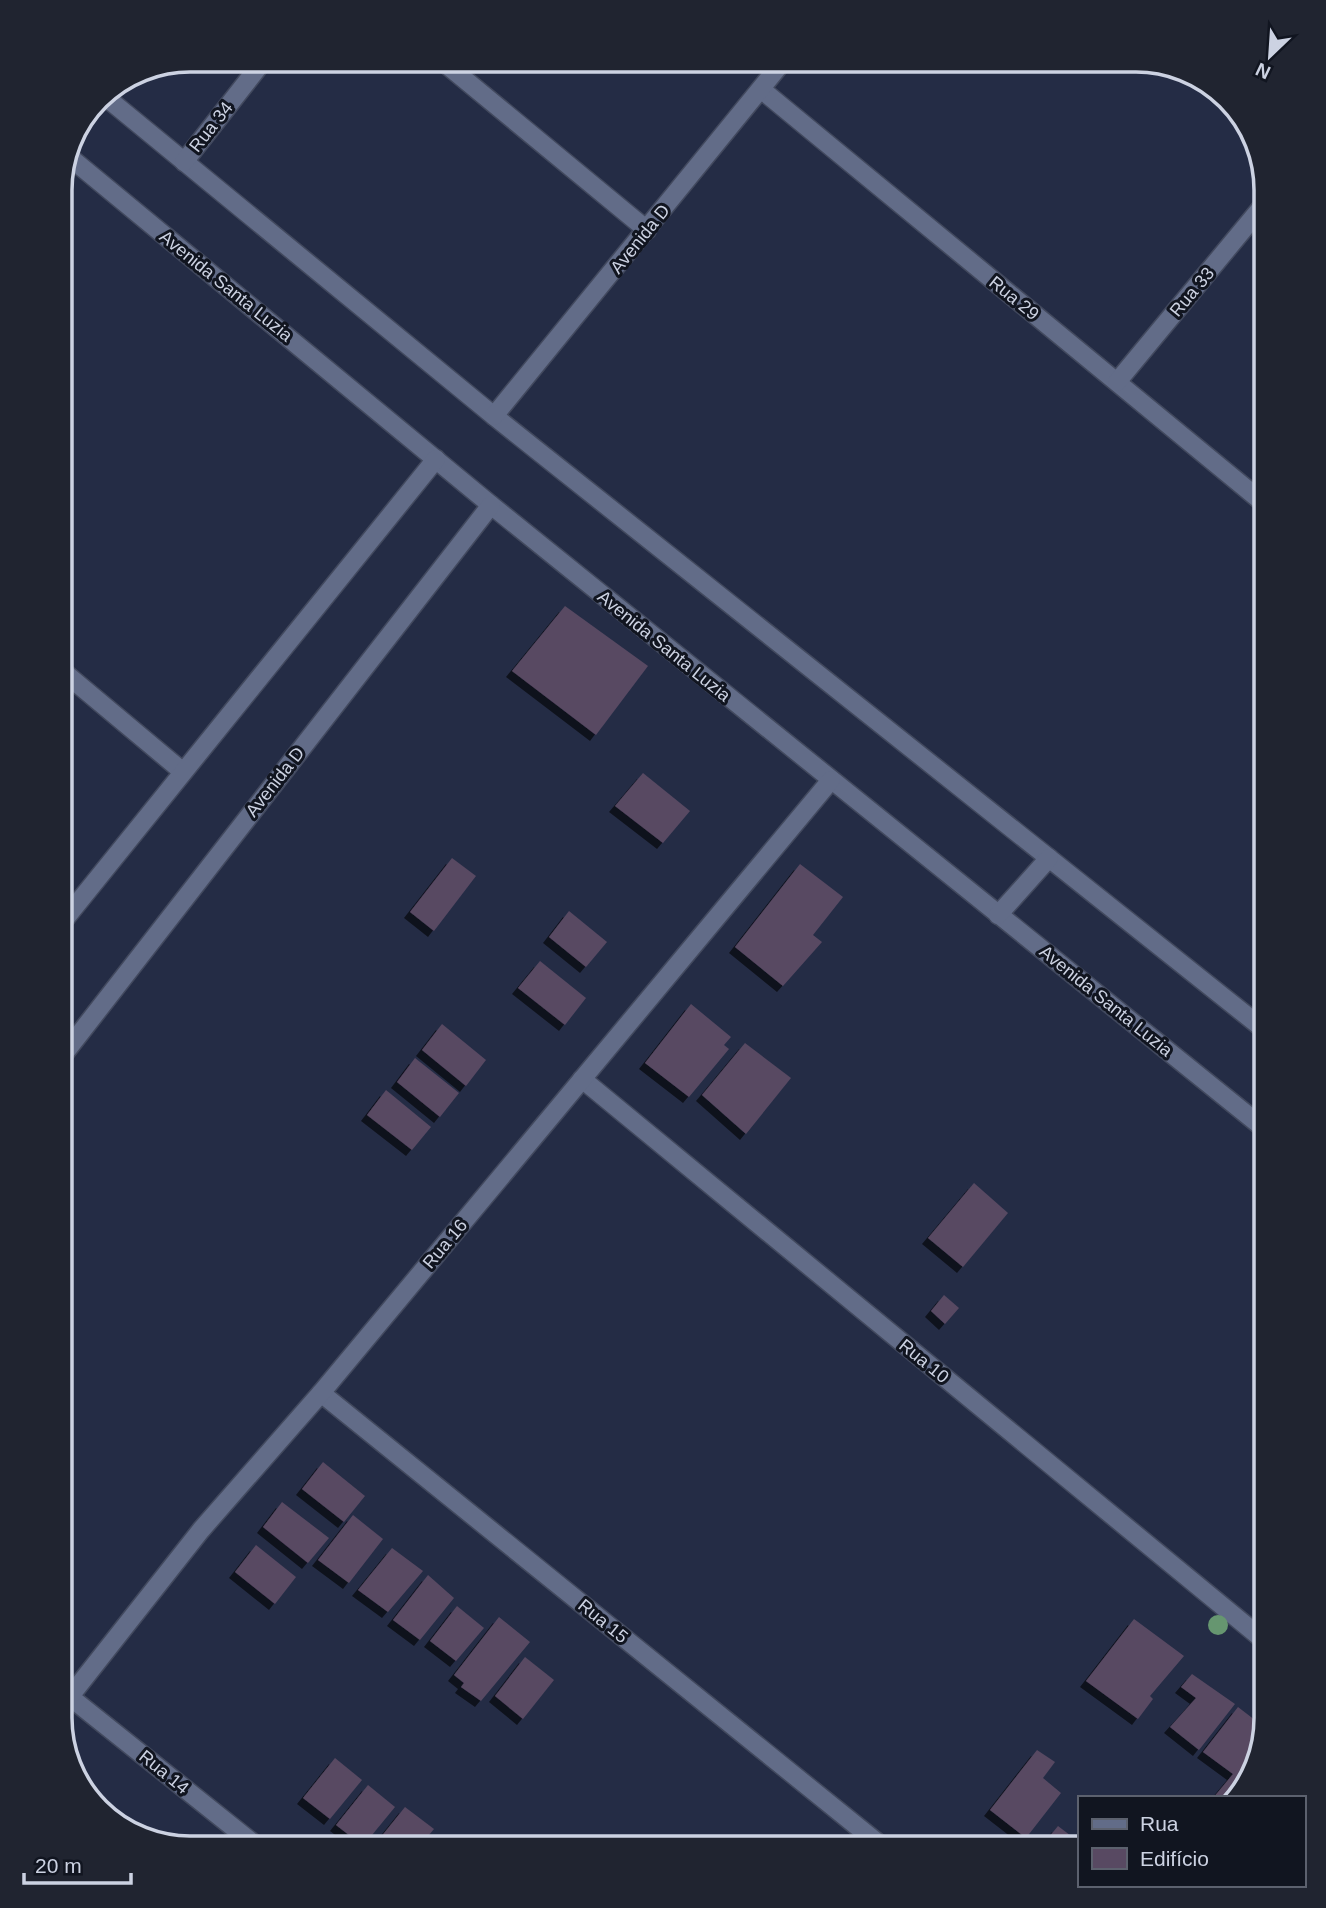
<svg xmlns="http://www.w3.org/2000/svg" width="1326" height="1908" viewBox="0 0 1326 1908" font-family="Arial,sans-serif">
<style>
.building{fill:#584962;filter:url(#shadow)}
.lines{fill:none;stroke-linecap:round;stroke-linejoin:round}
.minor-casing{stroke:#42495e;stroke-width:21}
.minor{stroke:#626c88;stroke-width:18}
.tree{fill:#669670}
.labels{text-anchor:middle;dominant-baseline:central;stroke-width:6;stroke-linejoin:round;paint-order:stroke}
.street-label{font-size:18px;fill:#ccd2e2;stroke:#111520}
.rim{fill:none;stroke:#ccd2e2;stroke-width:3.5}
</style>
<defs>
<filter id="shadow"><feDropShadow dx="-6" dy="6" stdDeviation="0" flood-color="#0009"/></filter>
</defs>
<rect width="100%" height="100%" fill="#242c45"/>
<g class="building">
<path d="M565 606 648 666 596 735 512 671Z"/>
<path d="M643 773 690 811 663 843 615 806Z"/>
<path d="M452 858 476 876 434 931 410 912Z"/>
<path d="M800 864 843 897 813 935 822 942 783 986 735 947Z"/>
<path d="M569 911 607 942 586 967 549 937Z"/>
<path d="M540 961 586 998 565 1025 518 988Z"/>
<path d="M691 1004 731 1037 724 1045 729 1049 689 1097 645 1063Z"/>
<path d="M442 1024 486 1060 466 1086 422 1050Z"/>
<path d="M745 1043 791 1078 746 1134 702 1095Z"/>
<path d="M415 1058 459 1093 440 1117 397 1082Z"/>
<path d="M386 1090 431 1127 412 1150 367 1115Z"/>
<path d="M974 1183 1008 1213 963 1267 928 1238Z"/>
<path d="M944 1295 959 1308 945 1324 931 1311Z"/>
<path d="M323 1462 365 1496 344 1522 302 1489Z"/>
<path d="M282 1502 329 1538 308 1563 263 1527Z"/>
<path d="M353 1515 383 1539 349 1583 318 1560Z"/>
<path d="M256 1545 296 1577 275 1604 235 1572Z"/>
<path d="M392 1548 423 1571 388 1612 358 1590Z"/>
<path d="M428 1575 454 1598 420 1640 393 1620Z"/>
<path d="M457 1606 484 1628 456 1661 430 1641Z"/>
<path d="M499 1617 530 1642 481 1701 461 1687 464 1683 454 1675Z"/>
<path d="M1134 1619 1184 1656 1150 1696 1153 1699 1138 1719 1086 1681Z"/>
<path d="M525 1657 554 1680 523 1719 495 1696Z"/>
<path d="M1192 1674 1235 1704 1199 1750 1170 1727 1196 1698 1181 1687Z"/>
<path d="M1238 1707 1264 1727 1249 1784 1235 1798H1213L1233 1774 1203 1752Z"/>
<path d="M1037 1750 1055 1762 1043 1778 1061 1793 1026 1838 990 1810Z"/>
<path d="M335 1758 362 1780 330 1819 303 1798Z"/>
<path d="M368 1785 395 1807 363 1846 336 1825Z"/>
<path d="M405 1807 434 1829 418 1848H372Z"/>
<path d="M1058 1826 1079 1842V1848H1040Z"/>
</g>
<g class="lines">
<g class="minor-casing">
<g id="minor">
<path d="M441 60 647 230"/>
<path d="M762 90 1266 505"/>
<path d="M102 94 494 416 1266 1031"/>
<path d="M67 155 491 505 1266 1130"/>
<path d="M184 162 264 60"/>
<path d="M1117 382 1266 202"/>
<path d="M494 416 784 60"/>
<path d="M60 669 182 771"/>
<path d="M998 915 1049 858"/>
<path d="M60 925 436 459"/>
<path d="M60 1059 491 505"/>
<path d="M582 1079 1266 1642"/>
<path d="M321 1393 884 1848"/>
<path d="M70 1697 259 1848"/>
<path d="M60 1709 201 1530 321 1393 831 780"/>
</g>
</g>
<use href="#minor" class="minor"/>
</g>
<circle class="tree" cx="1218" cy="1625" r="10"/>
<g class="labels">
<g class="street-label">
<text transform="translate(211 127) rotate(-52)">Rua 34</text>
<text transform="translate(640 239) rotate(-51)">Avenida D</text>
<text transform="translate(226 286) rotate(39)">Avenida Santa Luzia</text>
<text transform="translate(1192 292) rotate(-50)">Rua 33</text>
<text transform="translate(1014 298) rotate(39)">Rua 29</text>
<text transform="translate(664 646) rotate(39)">Avenida Santa Luzia</text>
<text transform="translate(275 782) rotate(-52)">Avenida D</text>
<text transform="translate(1106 1001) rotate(39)">Avenida Santa Luzia</text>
<text transform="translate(445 1244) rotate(-50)">Rua 16</text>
<text transform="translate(924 1361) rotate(39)">Rua 10</text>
<text transform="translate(603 1621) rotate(39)">Rua 15</text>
<text transform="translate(164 1772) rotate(39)">Rua 14</text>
</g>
</g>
<path d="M0 0H1326V1908H0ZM190 72H1136A118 118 0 0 1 1254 190V1718A118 118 0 0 1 1136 1836H190A118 118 0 0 1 72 1718V190A118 118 0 0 1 190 72Z" fill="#202430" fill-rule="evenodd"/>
<path class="rim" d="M190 72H1136A118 118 0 0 1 1254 190V1718A118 118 0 0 1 1136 1836H190A118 118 0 0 1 72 1718V190A118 118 0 0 1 190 72Z"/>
<rect x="1078" y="1796" width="228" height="91" fill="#111520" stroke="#5c616e" stroke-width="2"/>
<rect x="1092" y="1819" width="35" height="10" fill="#626c88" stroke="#5c616e" stroke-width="2"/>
<text x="1140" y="1831" font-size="21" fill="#ccd2e2">Rua</text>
<rect x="1092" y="1848" width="35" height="21" fill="#584962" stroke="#5c616e" stroke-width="2"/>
<text x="1140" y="1866" font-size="21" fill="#ccd2e2">Edifício</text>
<g transform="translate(1270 56) rotate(205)" stroke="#111520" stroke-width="5" paint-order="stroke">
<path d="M0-5L12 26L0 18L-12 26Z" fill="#ccd2e2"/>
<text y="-10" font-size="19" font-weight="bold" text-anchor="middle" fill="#ccd2e2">N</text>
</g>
<path d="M24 1873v10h107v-10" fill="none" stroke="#ccd2e2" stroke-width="3.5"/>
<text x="35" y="1873" font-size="21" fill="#ccd2e2" stroke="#111520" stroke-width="5" paint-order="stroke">20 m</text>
</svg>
